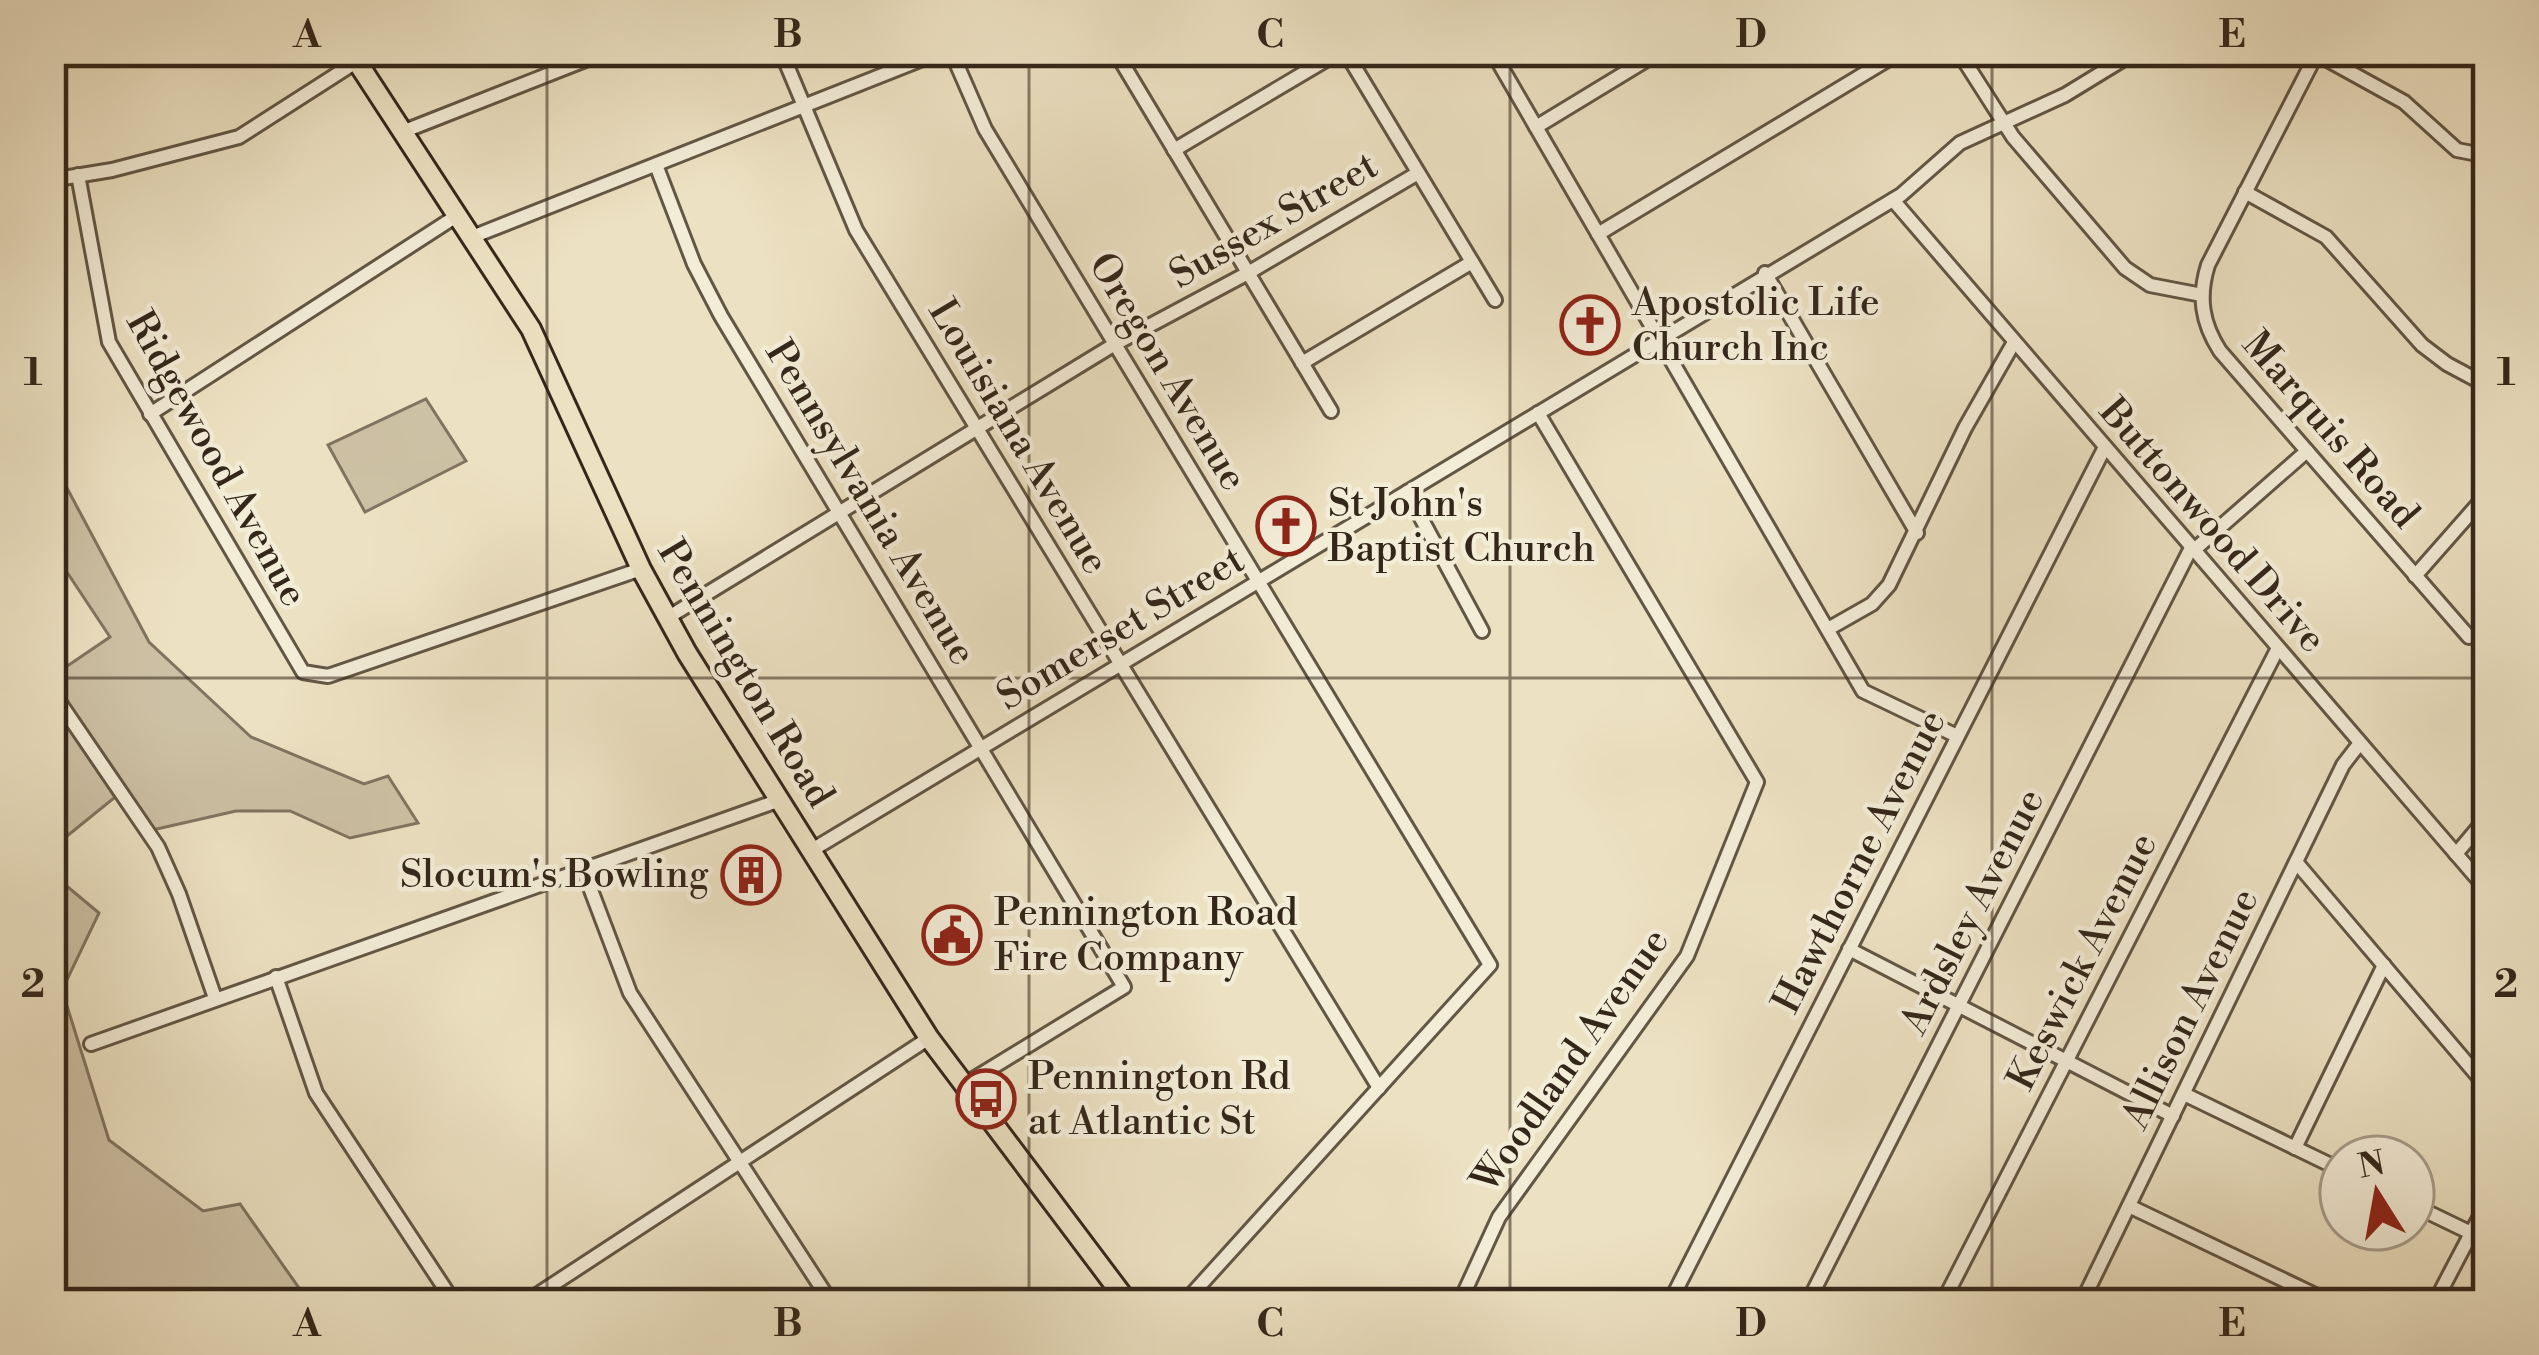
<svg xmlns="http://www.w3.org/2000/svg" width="2539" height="1355" viewBox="0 0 2539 1355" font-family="'Libre Bodoni',serif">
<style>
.green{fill:#cdc1a5;stroke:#807460;stroke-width:3}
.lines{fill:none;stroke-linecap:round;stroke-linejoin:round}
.stream{stroke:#7d715d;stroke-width:3}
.street-casing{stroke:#625644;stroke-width:18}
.primary-casing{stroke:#34271a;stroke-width:24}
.street{stroke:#f3ecd7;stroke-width:12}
.primary{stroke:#ece1c2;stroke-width:18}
.grid{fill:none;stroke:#34271a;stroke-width:3;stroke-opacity:0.55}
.labels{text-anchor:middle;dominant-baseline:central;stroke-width:9;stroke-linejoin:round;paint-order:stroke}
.street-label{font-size:39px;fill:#34271a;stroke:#f3ecd7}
.poi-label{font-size:39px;fill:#34271a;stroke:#f3ecd7;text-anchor:start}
.neatline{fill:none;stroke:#34271a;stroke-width:4.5}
.grid-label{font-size:39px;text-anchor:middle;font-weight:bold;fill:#34271a}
</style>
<rect width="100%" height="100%" fill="#ece1c2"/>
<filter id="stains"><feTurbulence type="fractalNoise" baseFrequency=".00167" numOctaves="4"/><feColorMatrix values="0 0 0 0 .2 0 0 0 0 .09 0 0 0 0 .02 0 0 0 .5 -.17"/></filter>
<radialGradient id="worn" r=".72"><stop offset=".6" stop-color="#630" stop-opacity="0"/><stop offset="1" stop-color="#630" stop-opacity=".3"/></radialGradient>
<g class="green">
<path d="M426 399 466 461 365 512 328 445Z"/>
<path d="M51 458 149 642 251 737 364 784 388 776 418 823 350 838 290 811H236L148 831 125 789 51 849V677L110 637 51 548Z"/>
<path d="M51 873 99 913 62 990 109 1140 203 1211 240 1204 299 1288 285 1304H51Z"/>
</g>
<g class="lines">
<path class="stream" d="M51 1271 55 1304"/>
<g class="street-casing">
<g id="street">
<path d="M781 51 856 230 1379 1088"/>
<path d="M951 51 985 129 1490 965 1183 1304"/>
<path d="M1115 51 1331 411"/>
<path d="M1345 51 1495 300"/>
<path d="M1492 51 1863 691 1957 736"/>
<path d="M1958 51 2013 137 2125 268 2150 285 2202 295"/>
<path d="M2318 51 2208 265C2198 297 2202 323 2220 351L2469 637"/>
<path d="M2317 54 2404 102 2457 150 2488 156"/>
<path d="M1536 127 1661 51"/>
<path d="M402 132 608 51"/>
<path d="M1174 150 1341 51"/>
<path d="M656 165 694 264 721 316 1124 987 962 1086"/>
<path d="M78 175 109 342 303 672 328 676 641 569"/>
<path d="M51 180 112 170 239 137 356 62"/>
<path d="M2245 192 2326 237 2422 345 2447 364 2488 386"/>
<path d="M1893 200 2488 891"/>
<path d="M1598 234 1902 51"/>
<path d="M472 237 943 51"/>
<path d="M1765 273 1917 533"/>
<path d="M1302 363 1472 262"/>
<path d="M150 414 458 215"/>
<path d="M1407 492 1482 631"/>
<path d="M2194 550 2307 451"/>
<path d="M2415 576 2488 493"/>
<path d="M667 618 1115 344 1248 273 1418 173"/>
<path d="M1828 629 1872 604 1889 585 1965 428 2013 344"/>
<path d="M51 690 158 847 179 894 215 998"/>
<path d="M812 850 1901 195 1960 143 2065 95 2137 51"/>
<path d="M2456 854 2488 816"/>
<path d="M2296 862 2488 1088"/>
<path d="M583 869 630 993 832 1304"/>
<path d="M1849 949 2173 1116"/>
<path d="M276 977 316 1093 455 1304"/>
<path d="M91 1044 780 800"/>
<path d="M2184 1094 2341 1170"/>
<path d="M2295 1148 2384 965"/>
<path d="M2413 1205 2471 1233"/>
<path d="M2129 1206 2334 1304"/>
<path d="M523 1304 929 1038"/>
<path d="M1459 1304 1499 1217 1687 956 1757 782 1538 413"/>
<path d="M1669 1304 2105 447"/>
<path d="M1807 1304 2191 548"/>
<path d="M1942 1304 2278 648"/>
<path d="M2081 1304 2343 765 2360 743"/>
<path d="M2434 1304 2488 1201"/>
</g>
</g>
<g class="primary-casing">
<path id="primary" d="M350 51 531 329 641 569 687 653 929 1038 1129 1304"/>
</g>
<use href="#street" class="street"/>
<use href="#primary" class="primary"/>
</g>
<path class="grid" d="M547 51V1304M1029 51V1304M1510 51V1304M1992 51V1304M51 678H2488"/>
<defs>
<g id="church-ring" transform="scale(3)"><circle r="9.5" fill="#f3ecd7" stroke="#8f2418" stroke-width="1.5"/><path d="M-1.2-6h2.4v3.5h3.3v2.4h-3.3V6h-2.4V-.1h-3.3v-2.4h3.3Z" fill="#8f2418"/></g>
<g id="building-ring" transform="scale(3)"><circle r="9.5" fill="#f3ecd7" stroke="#8f2418" stroke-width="1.5"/><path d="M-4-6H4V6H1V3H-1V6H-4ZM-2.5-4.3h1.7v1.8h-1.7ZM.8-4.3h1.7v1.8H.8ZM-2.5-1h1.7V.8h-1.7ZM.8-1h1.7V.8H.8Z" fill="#8f2418"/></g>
<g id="civic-ring" transform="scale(3)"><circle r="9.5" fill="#f3ecd7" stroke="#8f2418" stroke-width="1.5"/><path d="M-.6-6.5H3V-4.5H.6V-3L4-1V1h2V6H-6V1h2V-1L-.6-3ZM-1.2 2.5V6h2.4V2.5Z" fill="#8f2418"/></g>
<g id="bus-ring" transform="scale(3)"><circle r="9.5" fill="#f3ecd7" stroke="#8f2418" stroke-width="1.5"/><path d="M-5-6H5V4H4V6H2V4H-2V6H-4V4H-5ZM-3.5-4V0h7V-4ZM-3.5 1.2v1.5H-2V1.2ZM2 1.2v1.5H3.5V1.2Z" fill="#8f2418"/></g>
</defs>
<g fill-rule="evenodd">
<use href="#church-ring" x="1590" y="325"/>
<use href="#church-ring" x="1286" y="526"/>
<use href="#building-ring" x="751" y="875"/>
<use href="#civic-ring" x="952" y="935"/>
<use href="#bus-ring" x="986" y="1099"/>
</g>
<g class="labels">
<g class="street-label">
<text transform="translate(1274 221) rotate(-30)">Sussex Street</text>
<text transform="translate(1167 372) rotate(59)">Oregon Avenue</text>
<text transform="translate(2330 430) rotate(49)">Marquis Road</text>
<text transform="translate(1018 437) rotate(59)">Louisiana Avenue</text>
<text transform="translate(216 459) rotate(61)">Ridgewood Avenue</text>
<text transform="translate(870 503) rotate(59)">Pennsylvania Avenue</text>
<text transform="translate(2212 526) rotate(49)">Buttonwood Drive</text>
<text transform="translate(1121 629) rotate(-31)">Somerset Street</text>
<text transform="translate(745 674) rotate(59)">Pennington Road</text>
<text transform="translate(1860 862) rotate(-63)">Hawthorne Avenue</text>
<text transform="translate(1973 912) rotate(-63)">Ardsley Avenue</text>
<text transform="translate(2083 962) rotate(-63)">Keswick Avenue</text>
<text transform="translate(2191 1009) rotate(-64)">Allison Avenue</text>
<text transform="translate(1571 1061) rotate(-55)">Woodland Avenue</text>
</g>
<g class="poi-label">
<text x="1632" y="303">Apostolic Life<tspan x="1632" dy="45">Church Inc</tspan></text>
<text x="1328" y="504">St John's<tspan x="1328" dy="45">Baptist Church</tspan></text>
<text x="709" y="875" text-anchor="end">Slocum's Bowling</text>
<text x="994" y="913">Pennington Road<tspan x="994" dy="45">Fire Company</tspan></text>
<text x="1028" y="1077">Pennington Rd<tspan x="1028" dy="45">at Atlantic St</tspan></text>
</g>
</g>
<rect width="2539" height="1355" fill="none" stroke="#ece1c2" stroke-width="132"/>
<g transform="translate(2377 1193) rotate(349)"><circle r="57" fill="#f3ecd7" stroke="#a79d8b" stroke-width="3"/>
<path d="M0-9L21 45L0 30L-21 45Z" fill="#8f2418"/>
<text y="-18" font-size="33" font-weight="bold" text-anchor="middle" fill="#34271a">N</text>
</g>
<rect x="66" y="66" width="2407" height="1223" class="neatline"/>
<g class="grid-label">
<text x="307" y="47">A</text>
<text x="788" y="47">B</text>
<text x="1270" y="47">C</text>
<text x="1751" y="47">D</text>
<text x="2232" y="47">E</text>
<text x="33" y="385">1</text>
<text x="2506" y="385">1</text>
<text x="33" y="997">2</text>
<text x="2506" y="997">2</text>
<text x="307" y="1336">A</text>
<text x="788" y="1336">B</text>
<text x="1270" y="1336">C</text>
<text x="1751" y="1336">D</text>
<text x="2232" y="1336">E</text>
</g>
<rect width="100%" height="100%" filter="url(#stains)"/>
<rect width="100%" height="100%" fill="url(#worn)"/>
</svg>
